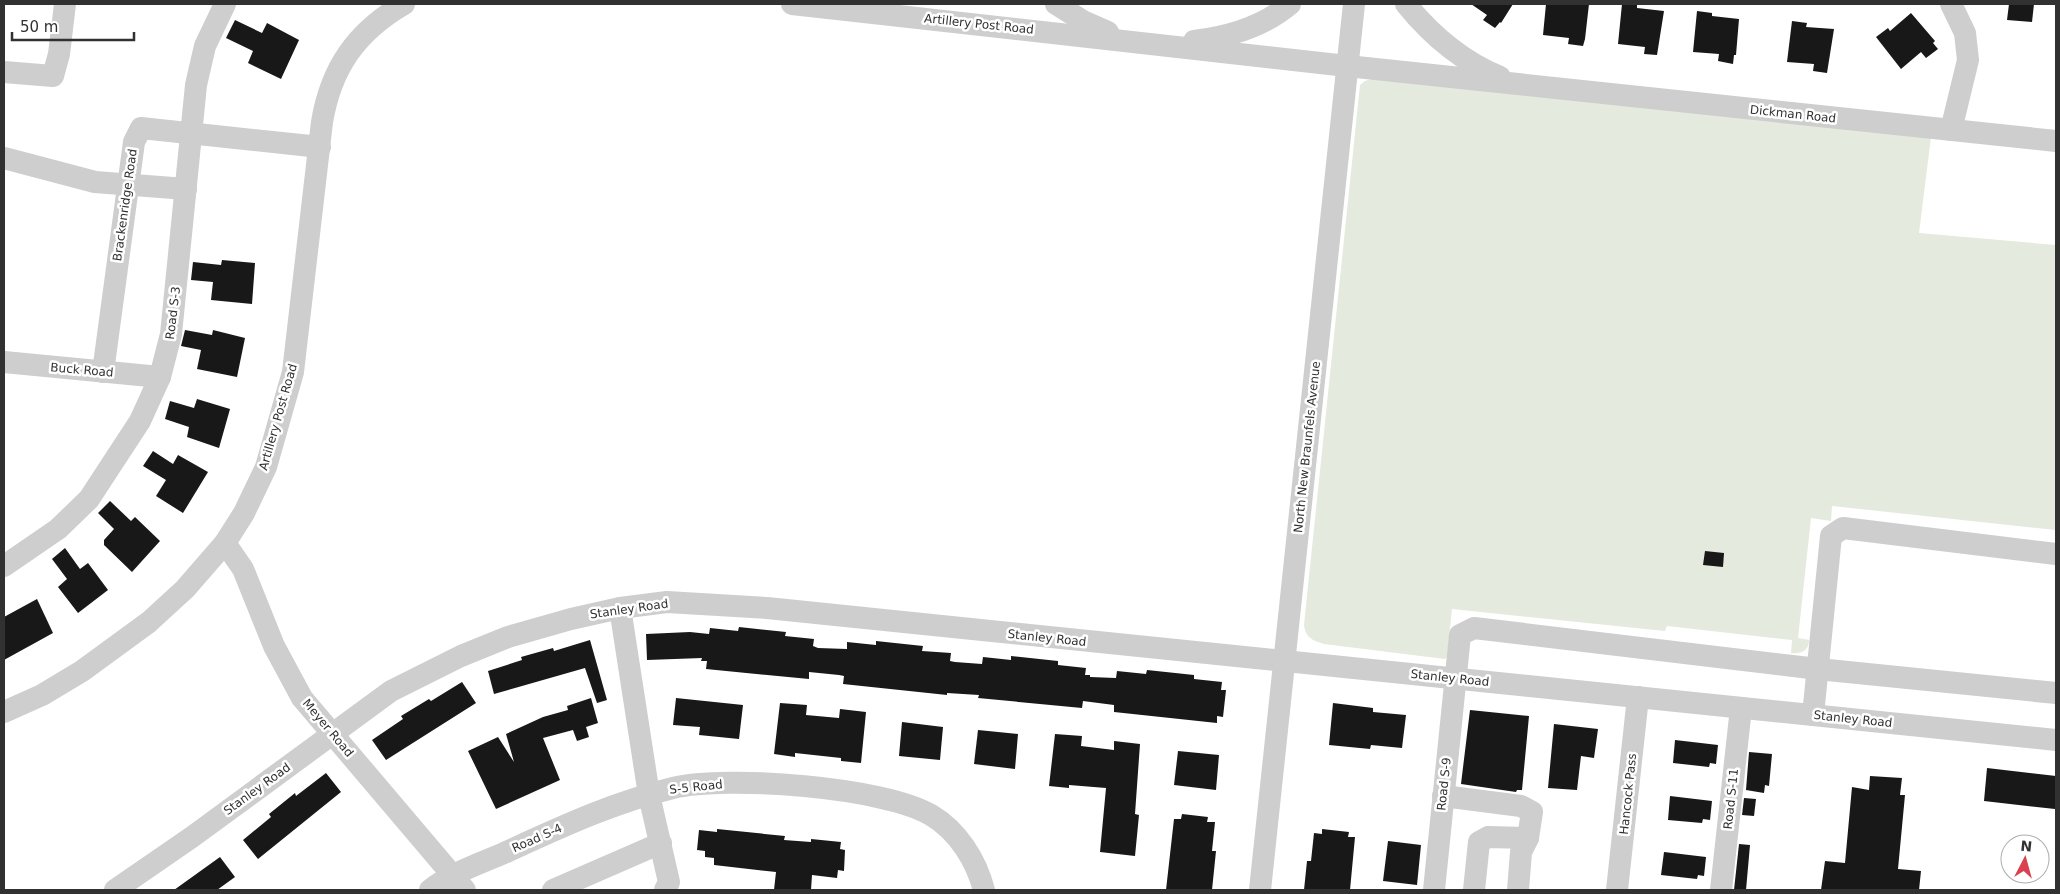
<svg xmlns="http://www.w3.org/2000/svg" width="2060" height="894" viewBox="0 0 2060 894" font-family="'DejaVu Sans',sans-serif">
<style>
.green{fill:#e4eadd}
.building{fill:#181818}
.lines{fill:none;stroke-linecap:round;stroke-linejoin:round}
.minor{stroke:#cecece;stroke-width:22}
.labels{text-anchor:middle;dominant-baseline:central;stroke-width:5;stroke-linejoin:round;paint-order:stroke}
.street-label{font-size:12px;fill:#313131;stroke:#fff}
</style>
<rect width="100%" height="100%" fill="#fff"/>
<path class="green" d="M1374 78 1931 137 1919 233 2056 245V530L1832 506 1831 521 1811 518 1798 638 1809 640C1809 651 1801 654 1791 653L1792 640 1667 626 1665 631 1452 609 1447 657 1445 659 1324 644C1312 640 1306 638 1304 625L1360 85 1365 81Z"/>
<g class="building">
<path d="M1471 4H1513L1501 23 1500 22 1495 28 1483 20 1487 15Z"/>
<path d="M1546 4H1589L1585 39 1583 46 1568 44 1569 38 1543 35Z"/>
<path d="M1622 4 1637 5V8L1664 11 1657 55 1644 54 1645 47 1618 44Z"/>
<path d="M2009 4H2034L2032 22 2007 20Z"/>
<path d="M1697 11 1712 13V16L1739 19 1736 55H1734L1733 64 1718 61 1719 54 1693 52Z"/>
<path d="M1911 13 1935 41 1933 43 1938 49 1926 58 1921 52 1901 69 1876 37 1888 28 1890 31Z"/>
<path d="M235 20 262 33 267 23 299 40 281 79 248 63 253 51 226 38Z"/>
<path d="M1792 21 1807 23 1806 27 1834 29 1827 73 1813 71 1814 64 1787 62Z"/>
<path d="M222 260 255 263 252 304 211 300 213 282 191 280 193 262 221 265Z"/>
<path d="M185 330 212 335 213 330 245 338 237 377 197 369 201 350 181 346Z"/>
<path d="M197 399 230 409 219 448 187 437 189 427 165 419 170 401 194 408Z"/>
<path d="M153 451 173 464 178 455 208 472 183 513 156 496 166 480 143 466Z"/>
<path d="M110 501 131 521 135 517 160 541 132 572 104 545V540L114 529 98 513Z"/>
<path d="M65 548 80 569 88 563 108 590 78 613 58 587 67 579 52 559Z"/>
<path d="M1705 551 1724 553 1723 567 1703 565Z"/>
<path d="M37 599 53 633 4 660V617Z"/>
<path d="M739 627 786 632 785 636 814 639 813 646 818 648 847 649V642L876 645V641L923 646 922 651 951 653 950 661 955 662 982 664 983 657 1011 660V656L1058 661V665L1086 668 1085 675H1090V677L1116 678 1117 671 1146 674 1147 670 1194 675V679L1222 682 1221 690H1226L1223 717 1217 716V723L1114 712V705L1083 701 1082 708 978 698 979 695 947 693V695L843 684 844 676 839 675 809 672V679L706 669 707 661H701L702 658 647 660 646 634 690 632 709 634 710 628 738 631Z"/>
<path d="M590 640 607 700 597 703 585 668 494 694 488 671 522 660 521 657 553 648 554 651Z"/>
<path d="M462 682 476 703 386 760 372 740 403 719 401 716 429 699 431 701Z"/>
<path d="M591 698 598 723 586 727 589 737 577 741 573 730 543 738 560 780 496 809 468 751 498 737 514 762 506 734 543 717 568 710 567 706Z"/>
<path d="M676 698 743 705 739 739 699 735 700 727 673 725Z"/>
<path d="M780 703 807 705 806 715 839 718 840 709 866 712 861 763 841 761V758L795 753V757L774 754Z"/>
<path d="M1333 703 1373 708V712L1406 715 1402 748 1371 745 1370 749 1329 745Z"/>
<path d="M1470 710 1529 716 1522 790H1517L1516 792 1461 784Z"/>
<path d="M902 722 943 727 940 760 899 756Z"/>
<path d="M1554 724 1598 729 1594 758 1581 756 1577 790 1548 788Z"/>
<path d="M978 730 1018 734 1015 769 974 764Z"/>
<path d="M1055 734 1082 736 1081 746 1114 750V741L1140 744 1135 814 1139 815 1135 856 1100 852 1106 788 1069 785V788L1049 786Z"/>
<path d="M1675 740 1718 745 1716 764 1710 763 1709 767 1673 763Z"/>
<path d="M1178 751 1219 755 1216 790 1174 785Z"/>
<path d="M1749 752 1772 754 1769 786 1765 785 1764 793 1746 790Z"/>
<path d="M1987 768 2056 776 2055 809 1984 801Z"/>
<path d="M326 773 341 792 258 859 243 840 271 817 269 814 295 793 296 796Z"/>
<path d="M1870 776 1902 778 1900 795H1905L1898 869 1921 871 1919 890H1821L1825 861 1845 863 1852 787 1869 790Z"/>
<path d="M1670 796 1712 801 1710 820 1703 819 1702 823 1668 820Z"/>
<path d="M1744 798 1756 799 1754 816 1742 815Z"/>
<path d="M1182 814 1208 817 1207 822H1215L1212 851H1216L1212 890H1166L1174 819H1181Z"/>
<path d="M717 829 785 836 784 840 811 842V839L841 842 840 849 845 850 844 871 838 870 837 878 812 875 811 890H774L776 872 714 865V858L705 857V851L697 850 699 830 717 832Z"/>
<path d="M1322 829 1349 832 1348 837H1355L1350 890H1304L1307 861H1311L1314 833 1322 834Z"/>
<path d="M1388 841 1421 845 1417 885 1383 881Z"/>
<path d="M1739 844 1750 845 1746 890H1734Z"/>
<path d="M1664 852 1706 857 1704 876 1698 875 1697 879 1661 875Z"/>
<path d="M220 857 235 877 217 890H174Z"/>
</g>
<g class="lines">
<g class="minor">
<path d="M792 4 1347 66 2056 141"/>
<path d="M1056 4 1083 21 1108 32"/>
<path d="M1406 4C1432 36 1461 61 1500 77"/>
<path d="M1194 41C1228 37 1264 26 1290 4"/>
<path d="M4 72 53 76 59 54 65 4"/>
<path d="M1951 130 1968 60 1965 33 1951 4"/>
<path d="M4 158 95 182 186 189"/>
<path d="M4 362 160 377"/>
<path d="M103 372 134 142 141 128 320 147"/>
<path d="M225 543 243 569 274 646 302 698 465 890"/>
<path d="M4 566 58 529 89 499 140 421 160 377 171 334 196 85 205 46 225 4"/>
<path d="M620 608 649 795 669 882 665 890"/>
<path d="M4 712 42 695 82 671 149 622 185 589 225 543 244 513 266 467 293 372 322 122C331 68 356 32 404 4"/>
<path d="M1813 715 1831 536 1843 528 2056 554"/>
<path d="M1443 796 1521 806 1532 812 1528 838 1521 852 1518 890"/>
<path d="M115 890 192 837 391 691 461 656 508 637 571 619 620 608 667 602 767 608 2056 740"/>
<path d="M430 890C451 873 479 864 504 853 559 828 614 802 673 788 727 775 884 787 931 815 958 831 976 860 984 890"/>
<path d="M553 890 661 843"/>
<path d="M1260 890 1354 4"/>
<path d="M1434 890 1460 635 1474 628 1818 669 2056 693"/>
<path d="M1474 890 1479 842 1488 837 1528 838"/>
<path d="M1617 890 1638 697"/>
<path d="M1721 890 1741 708"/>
</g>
</g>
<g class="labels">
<g class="street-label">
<text transform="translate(979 24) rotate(6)">Artillery Post Road</text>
<text transform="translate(1793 114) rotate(6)">Dickman Road</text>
<text transform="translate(125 205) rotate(-82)">Brackenridge Road</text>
<text transform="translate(173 313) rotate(-83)">Road S-3</text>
<text transform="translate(82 370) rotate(5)">Buck Road</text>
<text transform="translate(278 417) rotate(-74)">Artillery Post Road</text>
<text transform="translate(1307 447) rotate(-84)">North New Braunfels Avenue</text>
<text transform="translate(629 609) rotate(-8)">Stanley Road</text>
<text transform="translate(1047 638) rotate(6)">Stanley Road</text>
<text transform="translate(1450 678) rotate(6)">Stanley Road</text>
<text transform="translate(1853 719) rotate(6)">Stanley Road</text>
<text transform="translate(328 728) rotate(50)">Meyer Road</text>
<text transform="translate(1444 784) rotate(-84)">Road S-9</text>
<text transform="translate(696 787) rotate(-6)">S-5 Road</text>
<text transform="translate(257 789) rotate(-36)">Stanley Road</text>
<text transform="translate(1628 794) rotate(-84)">Hancock Pass</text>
<text transform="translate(1731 799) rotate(-84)">Road S-11</text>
<text transform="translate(537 838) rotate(-24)">Road S-4</text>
</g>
</g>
<rect width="2060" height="894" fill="none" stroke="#313131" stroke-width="10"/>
<g transform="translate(2025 859) rotate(6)"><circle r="24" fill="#ffffff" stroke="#adadad"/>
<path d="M0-4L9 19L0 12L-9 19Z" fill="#db404e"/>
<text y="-8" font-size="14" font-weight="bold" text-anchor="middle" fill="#313131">N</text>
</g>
<path d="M12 32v8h122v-8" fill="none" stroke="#313131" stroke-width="2.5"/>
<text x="20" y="32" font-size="15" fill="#313131" stroke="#ffffff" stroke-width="4" paint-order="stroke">50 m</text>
</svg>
